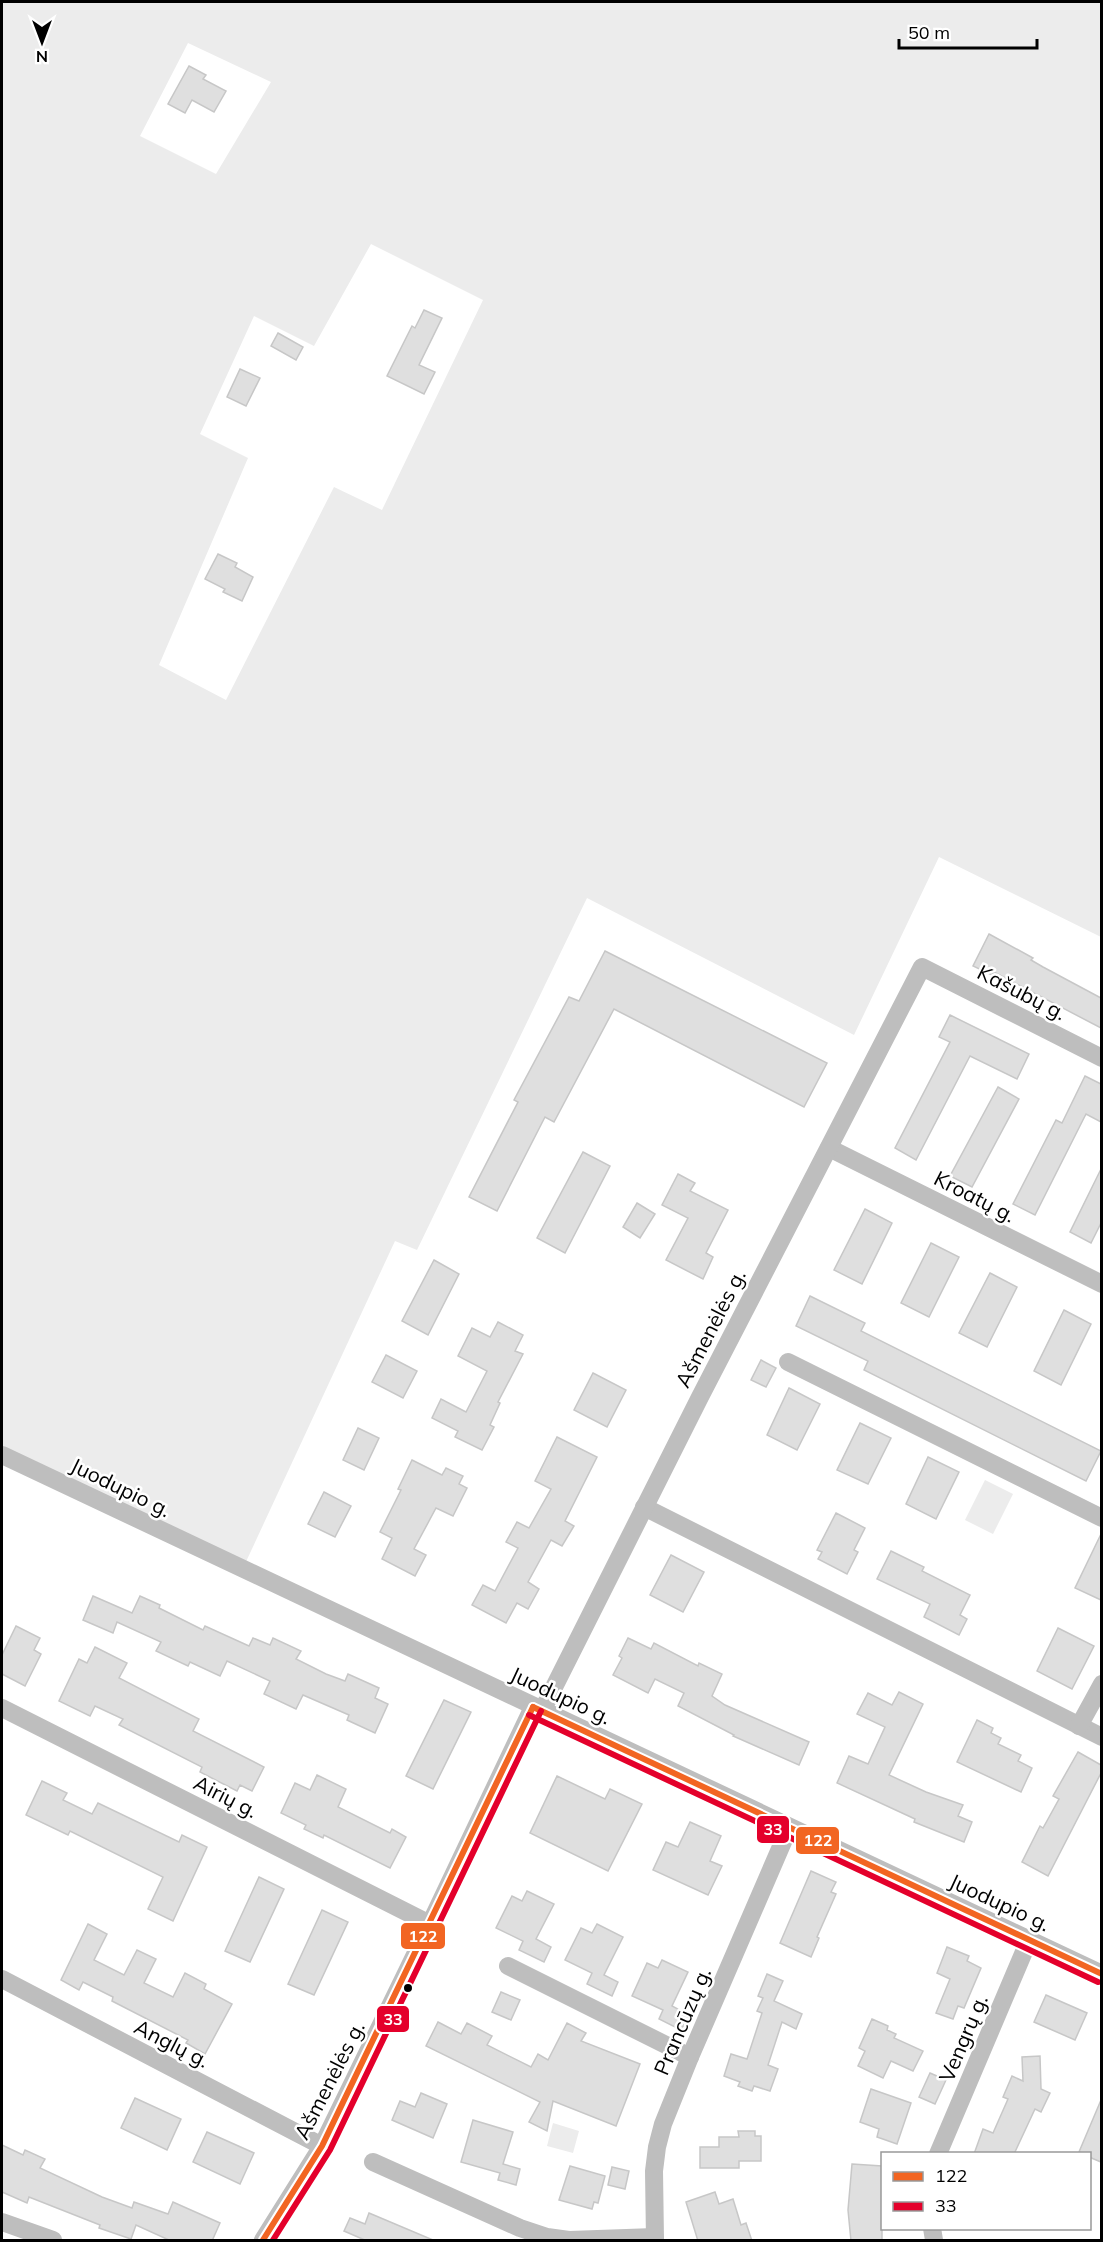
<svg xmlns="http://www.w3.org/2000/svg" width="1103" height="2242" viewBox="0 0 1103 2242" font-family="Mulish,sans-serif">
<style>
.green{fill:#ececec;fill-rule:evenodd}
.building{fill:#dfdfdf;stroke:#c7c7c7;stroke-width:1.5}
.lines{fill:none;stroke-linecap:round;stroke-linejoin:round}
.minor{stroke:#bebebe;stroke-width:18}
.bus-1-casing{stroke:#fff;stroke-width:10}
.bus-2-casing{stroke:#fff;stroke-width:10}
.bus-1{stroke:#f26522;stroke-width:6}
.bus-2{stroke:#e4002b;stroke-width:6}
.bus-dot{fill:#000;stroke:#fff;stroke-width:2}
.labels{text-anchor:middle;dominant-baseline:central;stroke-width:5;stroke-linejoin:round;paint-order:stroke}
.street-label{font-size:21px;fill:#000;stroke:#fff}
.line-badge{stroke:#fff;stroke-width:2}
.badge-label{font-size:16px;text-anchor:middle;font-weight:bold;fill:#fff}
</style>
<rect width="100%" height="100%" fill="#fff"/>
<g class="green">
<path d="M2 2H1101V937L939 857 854 1035 587 898 417 1250 395 1241 244 1566 2 1450ZM188 43 271 82 216 174 140 136ZM371 244 483 300 382 510 334 487 226 700 159 665 248 458 200 434 254 316 314 346Z"/>
<path d="M985 1480 1013 1494 993 1534 965 1520Z"/>
<path d="M553 2123 579 2131 573 2153 547 2146Z"/>
</g>
<g class="building">
<path d="M189 66 206 75 203 79 226 91 214 112 192 100 185 113 168 104Z"/>
<path d="M424 310 442 318 419 365 435 372 424 394 387 376 412 326 415 328Z"/>
<path d="M278 333 303 347 296 360 271 346Z"/>
<path d="M240 369 260 378 246 406 227 397Z"/>
<path d="M218 554 237 563 235 567 253 577 242 601 223 592 225 589 205 579Z"/>
<path d="M989 934 1033 958 1031 960 1043 967 1101 998V1028L994 972 992 975 973 966Z"/>
<path d="M605 951 827 1063 804 1107 614 1009 554 1122 545 1117 497 1211 469 1197 518 1102 514 1100 569 997 579 1001Z"/>
<path d="M950 1015 1029 1054 1017 1079 970 1056 916 1160 895 1148 950 1042 939 1037Z"/>
<path d="M1085 1076 1101 1084V1122L1086 1114 1035 1215 1013 1204 1056 1120 1062 1123Z"/>
<path d="M998 1087 1019 1099 972 1187 950 1176Z"/>
<path d="M583 1152 610 1166 565 1253 537 1238Z"/>
<path d="M1101 1169V1223L1091 1243 1070 1232Z"/>
<path d="M678 1174 695 1183 690 1191 728 1210 706 1253 713 1257 703 1279 666 1260 688 1218 662 1205Z"/>
<path d="M637 1203 655 1214 640 1238 623 1227Z"/>
<path d="M865 1209 892 1223 862 1284 834 1270Z"/>
<path d="M931 1243 959 1257 929 1317 901 1303Z"/>
<path d="M434 1260 459 1274 428 1335 402 1321Z"/>
<path d="M990 1273 1017 1287 987 1347 959 1333Z"/>
<path d="M810 1296 865 1323 861 1331 1101 1451 1086 1481 864 1370 868 1361 796 1326Z"/>
<path d="M1064 1310 1091 1324 1061 1385 1034 1371Z"/>
<path d="M498 1322 523 1335 515 1351 523 1354 498 1402 500 1403 490 1425 494 1427 482 1450 455 1437 458 1431 432 1418 441 1399 466 1412 487 1371 458 1356 472 1328 490 1337Z"/>
<path d="M386 1355 417 1371 403 1398 372 1382Z"/>
<path d="M761 1360 776 1368 766 1387 751 1380Z"/>
<path d="M593 1373 626 1390 607 1427 574 1410Z"/>
<path d="M789 1388 820 1404 797 1450 767 1435Z"/>
<path d="M860 1423 891 1438 868 1484 837 1470Z"/>
<path d="M358 1428 379 1438 364 1470 343 1460Z"/>
<path d="M557 1437 597 1457 565 1521 574 1526 562 1546 551 1540 528 1582 539 1589 528 1609 517 1603 506 1623 472 1605 483 1585 495 1591 518 1548 506 1542 517 1522 529 1528 551 1489 535 1481Z"/>
<path d="M928 1457 959 1472 936 1519 906 1504Z"/>
<path d="M412 1460 442 1475 446 1468 463 1476 459 1484 467 1488 453 1516 436 1508 414 1549 426 1555 415 1576 382 1559 392 1538 380 1532 401 1490 398 1489Z"/>
<path d="M324 1492 351 1506 335 1537 308 1524Z"/>
<path d="M836 1513 865 1528 854 1550 858 1552 847 1574 818 1559 822 1552 817 1550Z"/>
<path d="M1101 1534V1600L1075 1588Z"/>
<path d="M891 1551 924 1567 922 1571 970 1595 960 1615 967 1619 959 1635 924 1617 930 1604 877 1579Z"/>
<path d="M671 1555 704 1572 683 1612 650 1595Z"/>
<path d="M93 1596 132 1613 140 1596 160 1605 159 1608 203 1630 205 1626 249 1646 253 1638 270 1645 273 1638 301 1651 296 1659 326 1674 345 1681 348 1674 379 1688 375 1698 388 1704 375 1733 347 1720 349 1715 303 1695 296 1709 264 1694 270 1681 227 1661 220 1676 190 1662 188 1666 156 1651 161 1642 117 1622 113 1633 83 1620Z"/>
<path d="M16 1626 40 1638 34 1650 41 1654 25 1686 2 1674V1655Z"/>
<path d="M1058 1628 1094 1646 1072 1689 1037 1671Z"/>
<path d="M628 1638 651 1649 654 1643 698 1666 699 1663 722 1674 712 1696 725 1705 809 1742 799 1765 733 1736 734 1735 678 1706 684 1693 655 1679 648 1693 613 1675 622 1658 619 1656Z"/>
<path d="M95 1647 127 1663 119 1678 199 1719 193 1731 264 1767 252 1791 240 1785 237 1791 200 1772 202 1767 119 1725 123 1719 95 1706 90 1716 59 1701 79 1659 87 1663Z"/>
<path d="M899 1692 923 1704 889 1775 926 1792 963 1805 958 1816 972 1822 964 1842 914 1822 915 1819 837 1783 849 1756 868 1764 885 1727 857 1714 868 1693 892 1705Z"/>
<path d="M444 1700 471 1712 433 1789 406 1776Z"/>
<path d="M977 1720 993 1728 991 1733 1001 1738 998 1744 1021 1755 1018 1761 1032 1768 1021 1792 957 1762Z"/>
<path d="M1078 1752 1101 1765V1773L1048 1876 1022 1862 1040 1826 1043 1828 1059 1799 1053 1796Z"/>
<path d="M317 1775 346 1789 338 1807 390 1833 392 1829 406 1837 390 1868 324 1835 323 1838 304 1829 306 1825 281 1813 295 1783 310 1790Z"/>
<path d="M557 1776 605 1799 610 1789 642 1804 608 1871 530 1833Z"/>
<path d="M42 1781 67 1793 63 1800 92 1814 98 1803 179 1842 182 1835 207 1847 173 1921 148 1909 163 1877 70 1831 68 1835 26 1815Z"/>
<path d="M690 1822 721 1836 710 1861 722 1866 708 1895 653 1870 666 1842 678 1847Z"/>
<path d="M811 1871 836 1882 831 1892 836 1894 817 1937 819 1938 811 1957 780 1943Z"/>
<path d="M259 1877 284 1889 250 1962 225 1951Z"/>
<path d="M527 1891 554 1904 536 1939 551 1947 544 1962 519 1950 523 1941 496 1928 512 1896 522 1901Z"/>
<path d="M322 1910 348 1922 314 1995 288 1984Z"/>
<path d="M88 1924 107 1934 94 1960 124 1975 137 1950 156 1959 144 1983 173 1997 185 1973 206 1984 204 1989 232 2004 205 2054 186 2043 188 2040 112 2001 113 1997 83 1982 79 1990 61 1980Z"/>
<path d="M597 1924 623 1937 604 1975 618 1982 612 1996 587 1984 592 1973 565 1960 581 1928 592 1933Z"/>
<path d="M947 1947 969 1956 967 1961 981 1968 964 2008 958 2006 953 2019 936 2013 950 1979 937 1973Z"/>
<path d="M662 1960 688 1972 672 2006 689 2015 681 2030 659 2019 663 2010 632 1996 647 1963 658 1968Z"/>
<path d="M767 1974 783 1981 774 2001 802 2014 796 2029 782 2022 768 2065 778 2069 770 2091 754 2086 752 2091 738 2086 740 2082 724 2076 731 2054 747 2059 762 2013 757 2011 763 1998 758 1996Z"/>
<path d="M501 1992 520 2000 511 2020 492 2012Z"/>
<path d="M1046 1995 1087 2013 1075 2040 1034 2022Z"/>
<path d="M872 2019 888 2026 887 2030 896 2034 894 2038 923 2051 913 2071 891 2061 883 2078 858 2066 865 2051 859 2048Z"/>
<path d="M438 2022 461 2034 467 2023 492 2036 487 2045 531 2067 538 2054 548 2060 567 2023 586 2033 581 2041 640 2064 616 2126 553 2101 547 2131 529 2122 540 2102 426 2046Z"/>
<path d="M1040 2056 1041 2089 1050 2093 1041 2112 1035 2109 1014 2154H974L983 2129 993 2133 1008 2099 1003 2097 1012 2076 1023 2081 1022 2057Z"/>
<path d="M930 2073 946 2080 935 2104 919 2097Z"/>
<path d="M871 2089 911 2103 897 2144 877 2137 879 2129 860 2122Z"/>
<path d="M421 2093 447 2104 433 2138 392 2120 400 2101 415 2107Z"/>
<path d="M135 2098 181 2119 167 2150 121 2128Z"/>
<path d="M1101 2100V2162L1089 2157V2154L1079 2152Z"/>
<path d="M473 2120 513 2132 503 2164 520 2169 516 2185 498 2180 500 2173 461 2162Z"/>
<path d="M738 2131H755V2136H761V2161H739V2168H700V2147H719V2137H739Z"/>
<path d="M207 2132 254 2153 240 2184 193 2162Z"/>
<path d="M2 2145 23 2155 25 2150 45 2159 40 2168 102 2197 132 2208 134 2202 168 2214 173 2202 220 2223 212 2241H171L136 2225 131 2239 99 2228 100 2225 29 2197 27 2203 2 2192Z"/>
<path d="M852 2164 882 2166V2241H851L848 2210Z"/>
<path d="M570 2166 605 2176 598 2203 594 2202 592 2209 559 2200Z"/>
<path d="M612 2167 629 2171 625 2189 608 2185Z"/>
<path d="M715 2192 719 2204 733 2199 741 2225 746 2223 752 2241H698L686 2202Z"/>
<path d="M369 2213 433 2240V2241H367L344 2231 350 2218 365 2224Z"/>
</g>
<g class="lines">
<g class="minor">
<path d="M829 1148 1102 1284"/>
<path d="M788 1362 1102 1518"/>
<path d="M2 1455 1102 1974"/>
<path d="M644 1507 1102 1737"/>
<path d="M2 1708 430 1924"/>
<path d="M542 1711 700 1397 922 967 1102 1058"/>
<path d="M1079 1726 1102 1684"/>
<path d="M508 1966 690 2057"/>
<path d="M2 1979 322 2146"/>
<path d="M938 2154 1029 1940"/>
<path d="M373 2162 520 2228 547 2237 569 2240 655 2237"/>
<path d="M2 2222 53 2240"/>
<path d="M932 2228 934 2240"/>
<path d="M263 2240 322 2146 430 1924 533 1707"/>
<path d="M655 2240 654 2171 657 2147 663 2124 690 2057 789 1828"/>
</g>
<g class="bus-1-casing">
<g id="bus-1">
<path d="M533 1707 1102 1974"/>
<path d="M263 2240 322 2146 533 1707"/>
</g>
</g>
<g class="bus-2-casing">
<g id="bus-2">
<path d="M529 1715 1098 1982"/>
<path d="M273 2240 330 2150 541 1711"/>
</g>
</g>
<use href="#bus-1" class="bus-1"/>
<use href="#bus-2" class="bus-2"/>
</g>
<circle class="bus-dot" cx="408" cy="1988" r="5"/>
<g class="labels">
<g class="street-label">
<text transform="translate(1022 992) rotate(27)">Kašubų g.</text>
<text transform="translate(975 1196) rotate(27)">Kroatų g.</text>
<text transform="translate(710 1328) rotate(-63)">Ašmenėlės g.</text>
<text transform="translate(121 1487) rotate(26)">Juodupio g.</text>
<text transform="translate(561 1695) rotate(25)">Juodupio g.</text>
<text transform="translate(226 1796) rotate(27)">Airių g.</text>
<text transform="translate(1000 1902) rotate(25)">Juodupio g.</text>
<text transform="translate(682 2021) rotate(-67)">Prancūzų g.</text>
<text transform="translate(963 2038) rotate(-67)">Vengrų g.</text>
<text transform="translate(172 2043) rotate(27)">Anglų g.</text>
<text transform="translate(329 2080) rotate(-63)">Ašmenėlės g.</text>
</g>
</g>
<g class="line-badge">
<rect x="756" y="1815" width="34" height="29" rx="6" fill="#e4002b"/>
<rect x="795" y="1826" width="45" height="29" rx="6" fill="#f26522"/>
<rect x="400" y="1922" width="46" height="28" rx="6" fill="#f26522"/>
<rect x="376" y="2005" width="34" height="28" rx="6" fill="#e4002b"/>
</g>
<g class="badge-label">
<text x="773" y="1835">33</text>
<text x="818" y="1846">122</text>
<text x="423" y="1942">122</text>
<text x="393" y="2025">33</text>
</g>
<rect width="1103" height="2242" fill="none" stroke="#000000" stroke-width="6"/>
<rect x="881" y="2152" width="210" height="78" fill="#ffffff" stroke="#999999" stroke-width="1.5"/>
<rect x="893" y="2172" width="30" height="9" fill="#f26522" stroke="#999999" stroke-width="1.5"/>
<text x="935" y="2182" font-size="18" fill="#000000">122</text>
<rect x="893" y="2202" width="30" height="9" fill="#e4002b" stroke="#999999" stroke-width="1.5"/>
<text x="935" y="2212" font-size="18" fill="#000000">33</text>
<g transform="translate(42 42) rotate(180)" stroke="#ffffff" stroke-width="4.5" paint-order="stroke">
<path d="M0-4.5L10 22L0 15L-10 22Z" fill="#000000"/>
<text y="-9" font-size="16" font-weight="bold" text-anchor="middle" fill="#000000">N</text>
</g>
<path d="M899 39v9h138v-9" fill="none" stroke="#000000" stroke-width="3"/>
<text x="908" y="39" font-size="18" fill="#000000" stroke="#ffffff" stroke-width="4.5" paint-order="stroke">50 m</text>
</svg>
